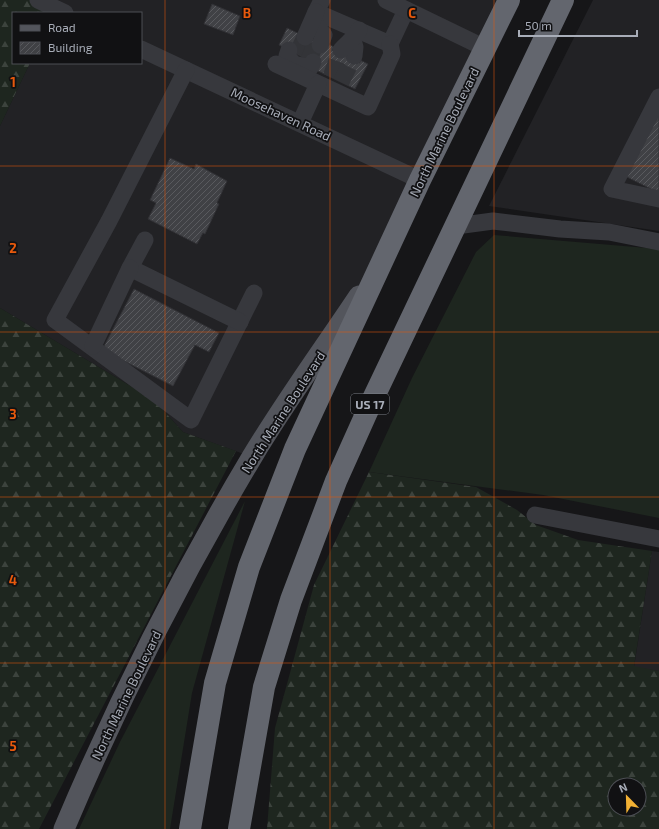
<svg xmlns="http://www.w3.org/2000/svg" width="659" height="829" viewBox="0 0 659 829" font-family="'Exo 2',sans-serif">
<style>
.built{fill:#222225}
.grass{fill:#1e261f}
.forest{fill:url(#forest-firs);fill-rule:evenodd}
.building{fill:url(#building-hatch);stroke:#303034}
.lines{fill:none;stroke-linecap:round;stroke-linejoin:round}
.minor-tunnel{stroke:#333438;stroke-width:17;stroke-dasharray:17 8;stroke-linecap:butt}
.minor{stroke:#37383d;stroke-width:17}
.major{stroke:#53555c;stroke-width:21}
.highway{stroke:#63666e;stroke-width:22}
.grid{fill:none;stroke:#e8590c;stroke-width:1;stroke-opacity:0.55}
.labels{text-anchor:middle;dominant-baseline:central;stroke-width:3.5;stroke-linejoin:round;paint-order:stroke}
.shield{fill:#111113;stroke:#7b7e86;stroke-width:1}
.shield-label{font-size:12px;font-weight:bold;fill:#a8adb8}
.street-label{font-size:13px;fill:#a8adb8;stroke:#111113}
.grid-label{font-size:13px;text-anchor:middle;font-weight:bold;fill:#e8590c;stroke:#111113;stroke-width:3.5;stroke-linejoin:round;paint-order:stroke}
</style>
<defs>
<pattern id="forest-firs" width="22" height="20" patternUnits="userSpaceOnUse"><rect width="22" height="20" fill="#1e261f"/><path d="M5 1l3.5 6h-7zM16 11l3.5 6h-7z" fill="#3c433d"/></pattern>
<pattern id="building-hatch" width="6" height="6" patternUnits="userSpaceOnUse"><rect width="6" height="6" fill="#404145"/><path d="M-1 1l2-2M0 6l6-6M5 7l2-2" fill="none" stroke="#595a5e"/></pattern>
</defs>
<rect width="100%" height="100%" fill="#161618"/>
<g class="built">
<path d="M38 0H509L385 255 252 457 183 432 154 400 0 308V126L30 63H141V13H53Z"/>
<path d="M593 0H659V231L489 206Z"/>
<path d="M652 551 659 552V671L634 667Z"/>
</g>
<g class="grass">
<path d="M494 235 659 249V518L543 495 369 472 412 378 476 252Z"/>
<path d="M245 501 192 693 170 829H79L120 742Z"/>
</g>
<g class="forest">
<path d="M0 0H39L53 13H13V63H30L0 126Z"/>
<path d="M0 308 154 400 183 432 236 451 39 829H0Z"/>
<path d="M369 472 476 487 517 510 536 525 578 540 652 551 634 666 659 671V829H267L275 728 314 585ZM615 785H639V809H615Z"/>
</g>
<g class="building">
<path d="M212 4 240 16 233 35 204 24Z"/>
<path d="M287 28 316 42 328 44 368 64 355 89 314 69 316 64 279 45Z"/>
<path d="M659 109V193L625 176Z"/>
<path d="M170 158 194 169 196 164 227 181 217 203 219 204 205 234 203 233 197 244 148 219 156 203 150 200Z"/>
<path d="M134 289 219 333 209 352 195 345 173 386 102 350Z"/>
</g>
<g class="lines">
<g class="minor-tunnel">
<path d="M297 54 305 37"/>
<path d="M309 60 316 42"/>
<path d="M331 77 341 50"/>
<path d="M341 82 354 56"/>
</g>
<g class="minor">
<path d="M38 0 65 13"/>
<path d="M322 0 316 12 390 44 406 10"/>
<path d="M386 0 485 48"/>
<path d="M313 21 324 35 320 45"/>
<path d="M305 37 316 12"/>
<path d="M353 40 355 47 354 56"/>
<path d="M141 49 420 180"/>
<path d="M289 50 287 56 294 64 310 68 313 62"/>
<path d="M341 50C347 43 354 39 359 30"/>
<path d="M276 64 368 107 392 54 390 44"/>
<path d="M186 70 109 221 55 320 191 420 254 293"/>
<path d="M659 97 612 189 659 199"/>
<path d="M300 123 318 84"/>
<path d="M456 226 493 221 560 229 609 232 659 242"/>
<path d="M145 240 130 268 240 322"/>
<path d="M93 346 130 268"/>
<path d="M535 515 659 539"/>
</g>
<path class="major" d="M64 829C118 701 181 576 252 457 285 402 323 350 359 296"/>
<g class="highway">
<path d="M190 829 215 683 249 567 295 449 420 180 509 0"/>
<path d="M239 829 264 687 291 600 336 481 371 403 563 0"/>
</g>
</g>
<path class="grid" d="M165 0V829M330 0V829M494 0V829M0 166H659M0 332H659M0 497H659M0 663H659"/>
<g class="labels">
<rect class="shield" x="351" y="394" width="38" height="20" rx="3"/>
<g class="shield-label">
<text x="370" y="404">US 17</text>
</g>
<g class="street-label">
<text transform="translate(281 114) rotate(25)">Moosehaven Road</text>
<text transform="translate(444 132) rotate(-64)">North Marine Boulevard</text>
<text transform="translate(283 412) rotate(-57)">North Marine Boulevard</text>
<text transform="translate(126 695) rotate(-64)">North Marine Boulevard</text>
</g>
</g>
<g class="grid-label">
<text x="247" y="18">B</text>
<text x="412" y="18">C</text>
<text x="13" y="87">1</text>
<text x="13" y="253">2</text>
<text x="13" y="419">3</text>
<text x="13" y="585">4</text>
<text x="13" y="751">5</text>
</g>
<rect x="12" y="12" width="130" height="52" fill="#111113" stroke="#4d4f55"/>
<rect x="20" y="25" width="20" height="6" fill="#53555c" stroke="#4d4f55"/>
<text x="48" y="32" font-size="12" fill="#a8adb8">Road</text>
<rect x="20" y="42" width="20" height="12" fill="url(#building-hatch)" stroke="#4d4f55"/>
<text x="48" y="52" font-size="12" fill="#a8adb8">Building</text>
<g transform="translate(627 797) rotate(337)"><circle r="19" fill="#111113" stroke="#4d4f55"/>
<path d="M0-3L7 15L0 10L-7 15Z" fill="#f2b134"/>
<text y="-6" font-size="11" font-weight="bold" text-anchor="middle" fill="#a8adb8">N</text>
</g>
<path d="M519 30v6h118v-6" fill="none" stroke="#a8adb8" stroke-width="2"/>
<text x="525" y="30" font-size="12" fill="#a8adb8" stroke="#111113" stroke-width="3" paint-order="stroke">50 m</text>
</svg>
